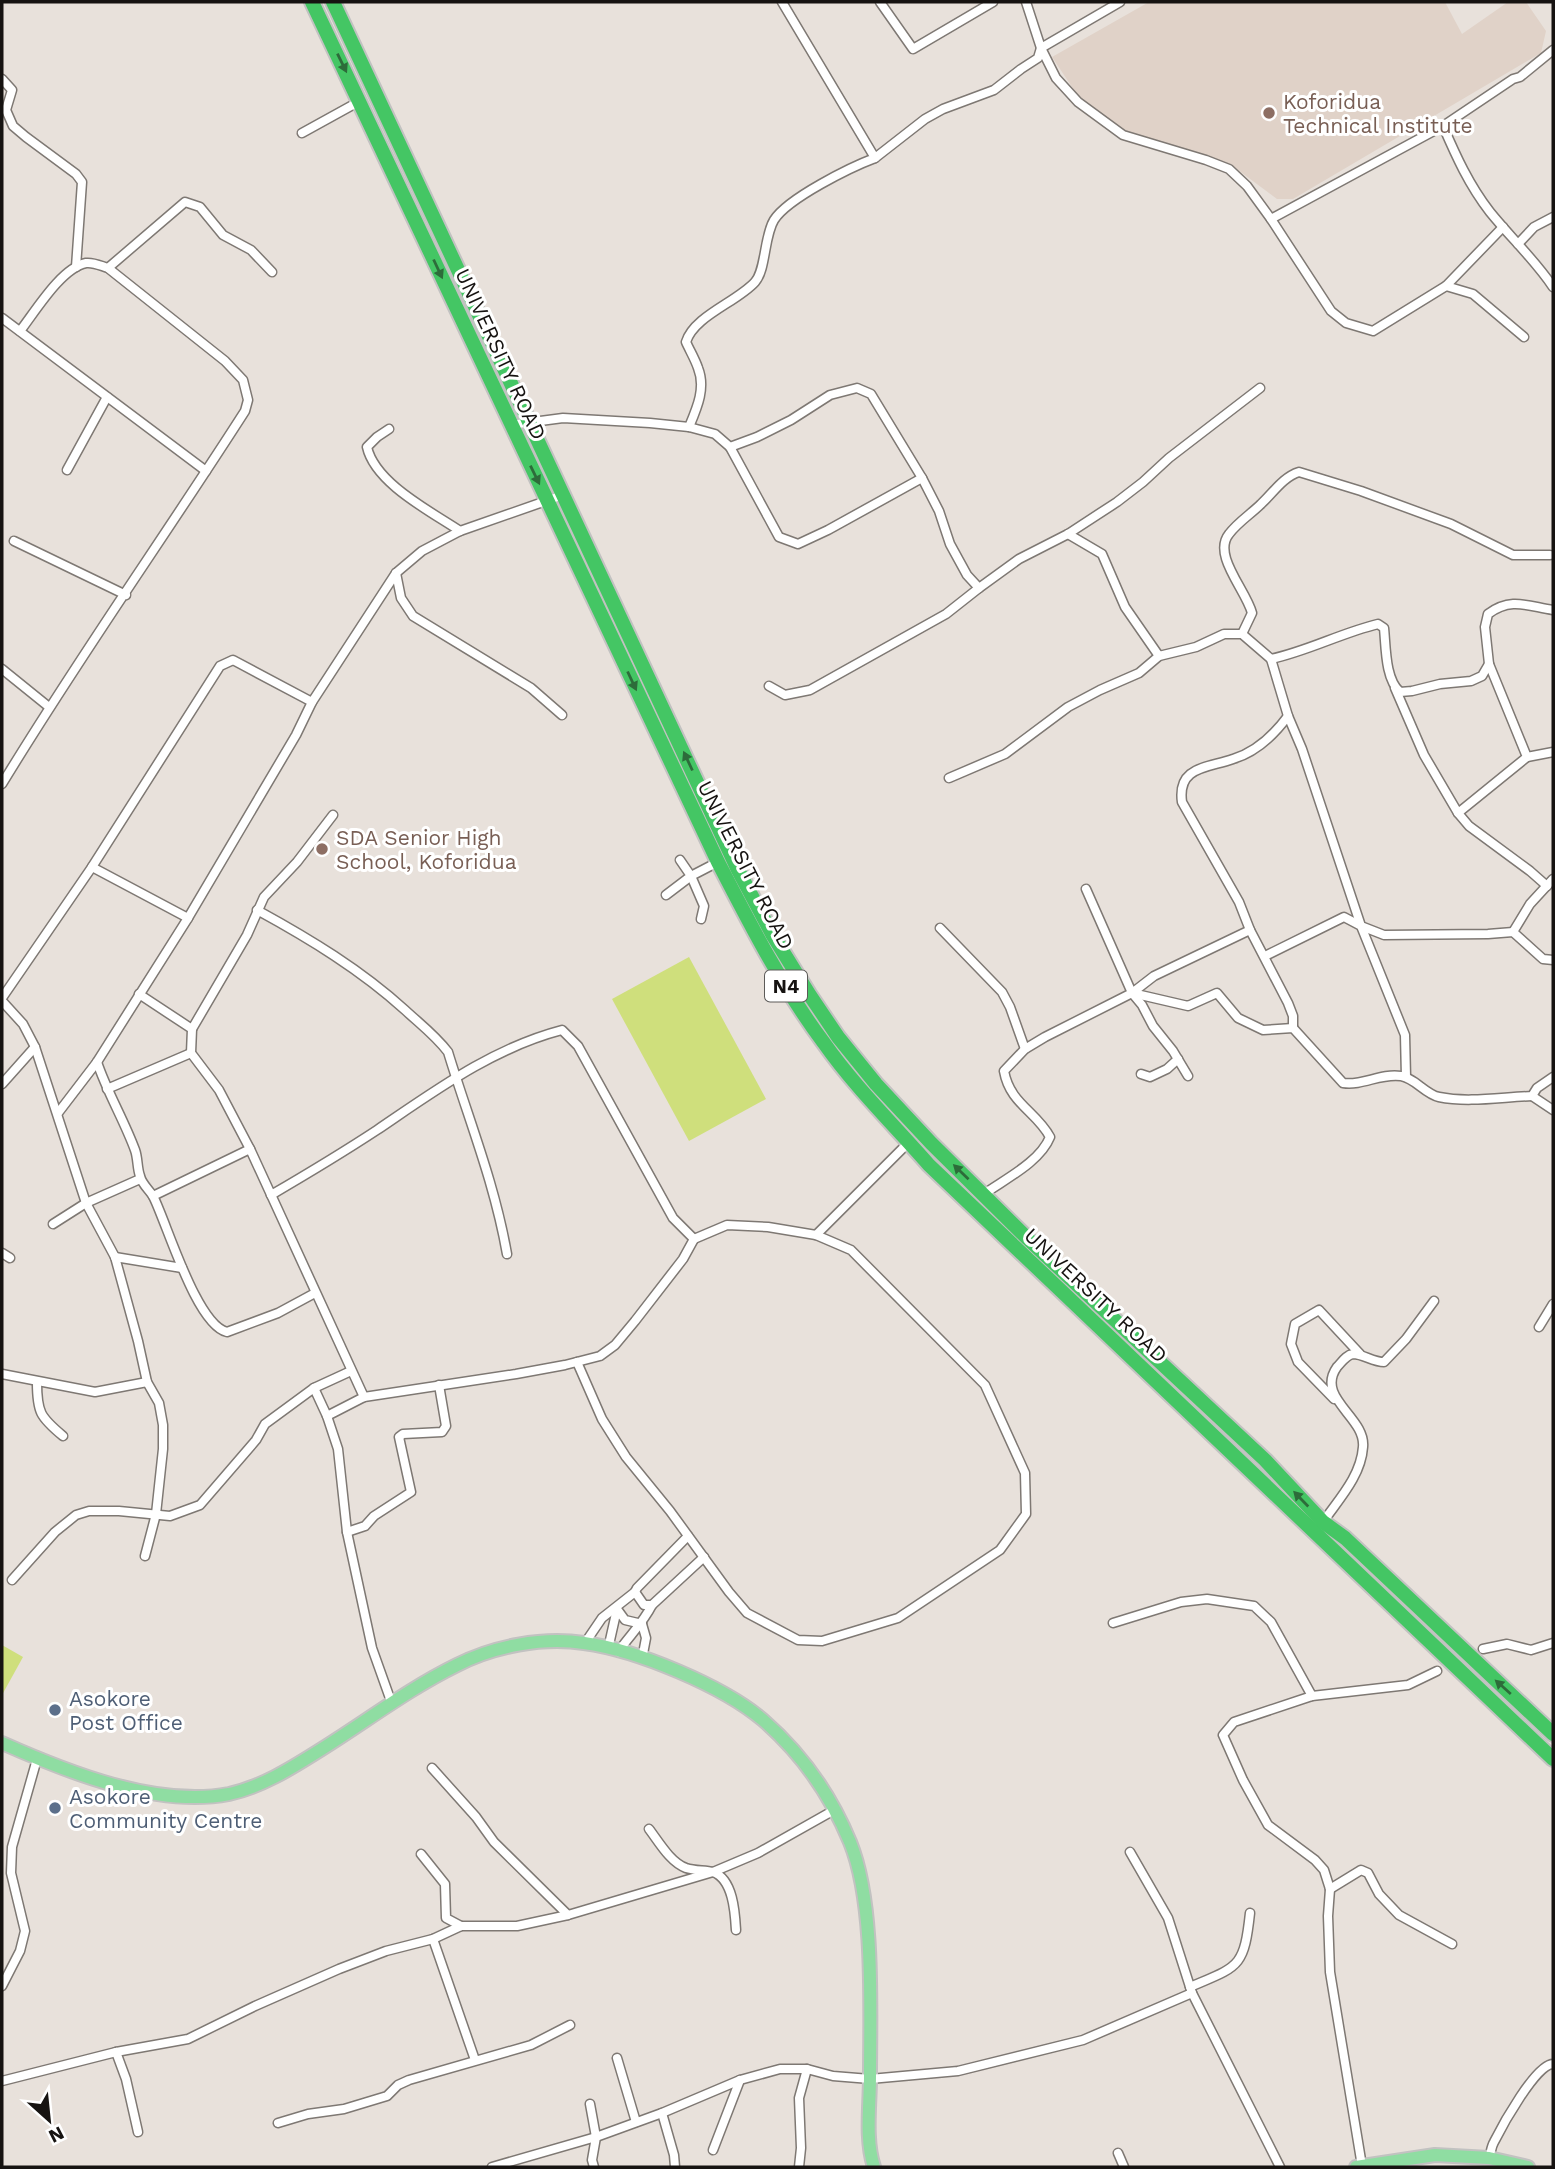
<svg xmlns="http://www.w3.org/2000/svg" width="1555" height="2169" viewBox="0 0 1555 2169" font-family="'Work Sans',sans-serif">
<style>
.built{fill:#e0d2c8}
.pitch{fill:#cfdf7c}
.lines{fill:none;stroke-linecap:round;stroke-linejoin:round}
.street-casing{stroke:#7e7873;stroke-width:11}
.primary-casing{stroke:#c2c2c1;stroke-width:16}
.highway-casing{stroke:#c2c2c1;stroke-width:18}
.street{stroke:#fff;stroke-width:8}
.primary{stroke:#8fdda2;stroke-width:12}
.highway{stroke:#44c664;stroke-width:14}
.oneway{fill:#2d6c3a}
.education-dot{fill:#8d6e63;stroke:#fff;stroke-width:2.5}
.service-dot{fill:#5c6f8a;stroke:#fff;stroke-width:2.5}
.labels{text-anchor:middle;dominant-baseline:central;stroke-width:6;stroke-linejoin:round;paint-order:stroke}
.shield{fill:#fff;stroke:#5c5a58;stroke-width:2}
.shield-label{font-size:19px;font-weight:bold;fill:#161311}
.education-label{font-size:21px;fill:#785e54;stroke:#fff;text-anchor:start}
.street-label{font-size:21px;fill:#161311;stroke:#fff}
.service-label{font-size:21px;fill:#4e5e75;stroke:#fff;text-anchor:start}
</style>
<rect width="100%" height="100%" fill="#e8e1db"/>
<path class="built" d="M1149 2H1445L1462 34 1508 2H1526L1546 31 1541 53 1293 199H1277L1234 167 1142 141 1121 129 1078 96 1052 57Z"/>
<g class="pitch">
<path d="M689 957 766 1099 689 1141 612 999Z"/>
<path d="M2 1645 23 1657 2 1695Z"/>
</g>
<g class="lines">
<g class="street-casing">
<g id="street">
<path d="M880 2 913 49 993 2"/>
<path d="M1026 2 1041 48 1056 78 1078 102 1123 135 1206 160 1229 169 1247 186 1271 219 1443 126C1456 156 1469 185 1490 212 1511 238 1535 260 1553 287"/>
<path d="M2 79 12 90 6 110 13 126 26 137 76 174 82 182 76 267"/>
<path d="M1443 126 1513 79 1520 77 1553 50"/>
<path d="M302 133 360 101"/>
<path d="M875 158 925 119 943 109 994 90 1021 69 1038 58 1041 48 1120 2"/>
<path d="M1271 219 1331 311 1346 323 1373 331 1446 286 1473 294 1524 337"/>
<path d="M1518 244 1534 227 1553 217"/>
<path d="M108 268 185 202 200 207 223 235 251 250 272 272"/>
<path d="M1446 286 1503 227"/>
<path d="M2 318 206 471"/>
<path d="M510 425 563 418 650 423 689 427 715 434 730 447 757 437 791 420 830 395 857 388 871 394 922 478 939 511 950 544 967 575 979 588 1019 559 1068 534 1117 502 1143 482 1169 458 1260 388"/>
<path d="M689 427C697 408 706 388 698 368 695 359 690 351 686 342 694 316 737 302 755 282 766 270 764 236 774 220 788 198 851 167 875 158L782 2"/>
<path d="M389 429 377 437 367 447C375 483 430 511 460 531"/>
<path d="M730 447 779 537 798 544 828 530 922 478"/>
<path d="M67 470 107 397"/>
<path d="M1068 534 1102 554 1125 607 1159 656"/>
<path d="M14 541 126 595"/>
<path d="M396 573 401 598 413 616 531 688 562 715"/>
<path d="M1242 634 1252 613C1246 590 1212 555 1229 534 1238 522 1251 514 1261 504 1273 493 1283 477 1299 472L1361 491 1451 524 1513 555H1550"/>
<path d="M1271 659C1308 651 1341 633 1378 624L1384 628C1386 647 1385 679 1400 692L1412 691 1440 684 1471 681 1482 676 1489 664 1485 627 1488 614C1511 597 1527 606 1553 610"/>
<path d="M2 669 49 707"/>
<path d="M769 686 785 695 810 690 946 614 979 588"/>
<path d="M1395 688 1424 755 1458 813 1469 826 1530 871 1547 886"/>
<path d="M1527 757 1553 752"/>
<path d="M949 778 1005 754 1068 707 1100 690 1139 673 1159 656 1196 647 1224 634H1242L1271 659 1288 716 1302 749 1361 926 1384 935 1488 934 1513 932 1543 959 1553 960"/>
<path d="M2 784C79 657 165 536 245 411L248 400 243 380 225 361 108 268C101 266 94 262 86 263 61 268 35 312 20 331"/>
<path d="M1458 813 1527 757 1489 664"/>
<path d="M92 867 188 918"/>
<path d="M1086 889 1132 993 1142 1005 1153 1026 1173 1051 1188 1076"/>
<path d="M666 895 691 876 680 860"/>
<path d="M257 910C310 939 361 970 405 1010 420 1024 435 1035 448 1052 469 1121 494 1181 507 1254"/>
<path d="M701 919 704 906 691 876 718 862"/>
<path d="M940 928 1002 992 1010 1007 1025 1049"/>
<path d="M1250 930 1288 1003 1293 1016V1028"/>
<path d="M1513 932 1530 904 1553 879"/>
<path d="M1265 956 1344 917 1361 926 1405 1035 1406 1077"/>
<path d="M1132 993 1188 1006 1217 993 1238 1018 1263 1030 1293 1028 1343 1083C1363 1086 1380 1073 1401 1076 1415 1078 1425 1094 1439 1097 1468 1103 1502 1097 1532 1096L1537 1088 1553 1077"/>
<path d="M139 994 192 1029 191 1053 219 1090 250 1149 364 1397"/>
<path d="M2 998 92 867 220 666 233 660 312 702"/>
<path d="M2 1001 23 1024 35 1047 86 1203 115 1257 138 1341 147 1382 159 1403 163 1425V1449L156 1514 145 1556"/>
<path d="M192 1029 247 935 264 897 297 862 333 815"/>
<path d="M97 1062C107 1092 124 1120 135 1150 138 1158 137 1168 140 1176 142 1185 151 1191 154 1198 168 1227 197 1325 227 1332L278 1313 315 1293"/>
<path d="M1141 1074 1150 1077 1167 1069 1178 1059"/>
<path d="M2 1084 35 1047"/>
<path d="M107 1089 191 1053"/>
<path d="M1532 1096 1553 1110"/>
<path d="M58 1113 97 1062 188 918 296 735 312 702 396 573 422 551 460 531 563 495"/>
<path d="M984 1194C1005 1179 1040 1162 1050 1137 1036 1111 1010 1104 1004 1071L1025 1049 1045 1037 1132 993 1154 976 1250 930 1239 902 1182 802C1177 766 1208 768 1233 759 1256 752 1274 735 1288 716"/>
<path d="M271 1195C307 1174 342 1153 377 1130 436 1090 493 1048 562 1030L578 1046 673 1218 694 1239 683 1259 635 1321 615 1345 600 1356 565 1365 516 1374 364 1397 327 1416 338 1449 347 1532 372 1648 392 1704"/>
<path d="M153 1196 250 1149"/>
<path d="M53 1224 86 1203 140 1179"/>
<path d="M816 1235 909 1142"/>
<path d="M2 1253 10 1258"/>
<path d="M115 1257 182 1268"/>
<path d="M1539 1327 1553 1304"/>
<path d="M577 1362 602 1419 626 1457 670 1511 729 1592 747 1613 798 1640 822 1641 898 1618 1000 1550 1026 1514 1025 1473 985 1385 851 1250 816 1235 768 1227 727 1225 694 1239"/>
<path d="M2 1374 95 1392 147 1382"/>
<path d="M37 1382C37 1412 40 1417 63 1436"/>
<path d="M314 1388 327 1416"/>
<path d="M1334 1399 1298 1362 1291 1344 1295 1324 1319 1310 1360 1354"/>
<path d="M1323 1522C1339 1499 1361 1476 1363 1447 1366 1417 1315 1398 1337 1367 1342 1362 1346 1355 1353 1354 1363 1354 1373 1362 1384 1362L1406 1339 1434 1301"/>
<path d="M347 1532 365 1526 374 1516 411 1492 399 1437 403 1434 442 1432 446 1426 439 1385"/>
<path d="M688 1536 637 1588 635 1592 644 1605H652L704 1557"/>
<path d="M12 1580 55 1532 76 1515 89 1511H119L170 1516 200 1505 256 1440 265 1424 314 1388 351 1371"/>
<path d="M617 1609 625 1620 642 1624"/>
<path d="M1113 1623 1181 1602 1207 1599 1254 1606 1271 1622 1312 1696"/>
<path d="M585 1643 602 1618 635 1592"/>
<path d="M608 1649 617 1609"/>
<path d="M1483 1649 1507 1644 1531 1650 1553 1643"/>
<path d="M618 1652C630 1635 643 1623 652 1605"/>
<path d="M642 1659 646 1638 642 1624"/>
<path d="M432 1768 476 1817 494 1842 568 1915"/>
<path d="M649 1829C659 1842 670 1862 686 1868 695 1871 705 1870 713 1872 733 1879 735 1912 736 1930"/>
<path d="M1130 1852 1168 1918 1192 1993 1280 2167"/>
<path d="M421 1854 445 1884 446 1918 461 1926"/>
<path d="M1330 1889 1361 1870 1368 1873 1379 1894 1399 1915 1452 1944"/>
<path d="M433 1939 475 2060"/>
<path d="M2 1986 20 1951 25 1931 11 1873 12 1847 37 1759"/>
<path d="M1190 1987C1239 1966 1244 1968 1250 1913"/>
<path d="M116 2052 126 2079 138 2132"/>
<path d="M617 2058 636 2122"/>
<path d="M2 2081 116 2052 188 2039 255 2006 339 1969 386 1951 433 1939 461 1926H517L568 1915 713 1872 758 1853 836 1809"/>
<path d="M590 2104 596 2137 592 2160 594 2167"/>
<path d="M662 2113 674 2155 675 2167"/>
<path d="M278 2123 308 2114 344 2109 387 2096 398 2085 409 2080 531 2045 570 2025"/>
<path d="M713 2150 740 2080"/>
<path d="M1118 2153 1124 2167"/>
<path d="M1489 2158C1491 2153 1491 2147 1494 2142 1502 2126 1536 2064 1553 2064"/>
<path d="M1362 2166 1330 1972 1328 1916 1330 1889 1324 1870 1315 1860 1268 1825 1243 1780 1223 1735 1234 1722 1312 1696 1408 1685 1437 1671"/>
<path d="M492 2167 596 2137 662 2113 740 2080 780 2069H807L833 2076 870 2079 958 2071 1083 2040 1192 1993"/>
<path d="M799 2167 801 2148 799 2098 807 2069"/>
</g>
</g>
<g class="primary-casing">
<g id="primary">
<path d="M2 1743C67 1772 157 1808 229 1794 261 1787 290 1769 317 1752 364 1723 408 1689 457 1665 494 1646 542 1637 584 1643 637 1650 723 1686 763 1720 801 1753 831 1796 850 1842 875 1903 870 2009 870 2076 870 2106 865 2139 874 2167"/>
<path d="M1356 2167 1435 2155 1489 2158 1528 2167"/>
</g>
</g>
<g class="highway-casing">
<g id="highway">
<path d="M312 2 718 862C750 924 782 987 824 1043 855 1087 894 1125 929 1165L1553 1759"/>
<path d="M333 2 738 870 772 934 809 994 838 1037 876 1084 931 1143 1028 1239 1265 1460 1323 1522 1345 1538 1553 1734"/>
</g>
</g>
<use href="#street" class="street"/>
<use href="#primary" class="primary"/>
<use href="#highway" class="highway"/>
</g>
<defs><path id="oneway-solid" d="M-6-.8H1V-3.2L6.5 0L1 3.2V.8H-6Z" transform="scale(1.75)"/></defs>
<g class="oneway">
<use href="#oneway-solid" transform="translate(342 63) rotate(64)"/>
<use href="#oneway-solid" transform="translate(438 269) rotate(65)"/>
<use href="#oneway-solid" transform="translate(535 475) rotate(64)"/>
<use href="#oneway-solid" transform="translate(632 681) rotate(65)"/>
<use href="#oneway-solid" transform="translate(688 761) rotate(-115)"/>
<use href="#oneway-solid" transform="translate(961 1172) rotate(-136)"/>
<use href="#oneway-solid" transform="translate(1301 1499) rotate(-134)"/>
<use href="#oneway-solid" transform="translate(1503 1687) rotate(-138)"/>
</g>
<g class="education-dot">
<circle cx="1269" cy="113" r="7"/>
<circle cx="322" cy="849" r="7"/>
</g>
<g class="service-dot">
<circle cx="55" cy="1710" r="7"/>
<circle cx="55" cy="1808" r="7"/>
</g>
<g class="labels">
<rect class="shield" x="765" y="970.5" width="42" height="31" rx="5"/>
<g class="shield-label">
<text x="786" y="986">N4</text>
</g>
<g class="education-label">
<text x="1283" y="101">Koforidua<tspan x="1283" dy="24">Technical Institute</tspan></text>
<text x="336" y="837">SDA Senior High<tspan x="336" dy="24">School, Koforidua</tspan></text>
</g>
<g class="street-label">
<text transform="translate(501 354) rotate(65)">UNIVERSITY ROAD</text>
<text transform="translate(746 865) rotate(63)">UNIVERSITY ROAD</text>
<text transform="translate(1096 1295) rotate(43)">UNIVERSITY ROAD</text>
</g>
<g class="service-label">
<text x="69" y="1698">Asokore<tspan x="69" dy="24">Post Office</tspan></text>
<text x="69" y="1796">Asokore<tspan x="69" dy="24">Community Centre</tspan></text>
</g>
</g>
<rect width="1555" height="2169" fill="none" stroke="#161311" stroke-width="7"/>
<g transform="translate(49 2120) rotate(153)" stroke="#ffffff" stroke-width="5" paint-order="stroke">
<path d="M0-5L12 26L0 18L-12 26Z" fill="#161311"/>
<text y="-10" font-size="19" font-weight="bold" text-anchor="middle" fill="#161311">N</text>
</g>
</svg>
